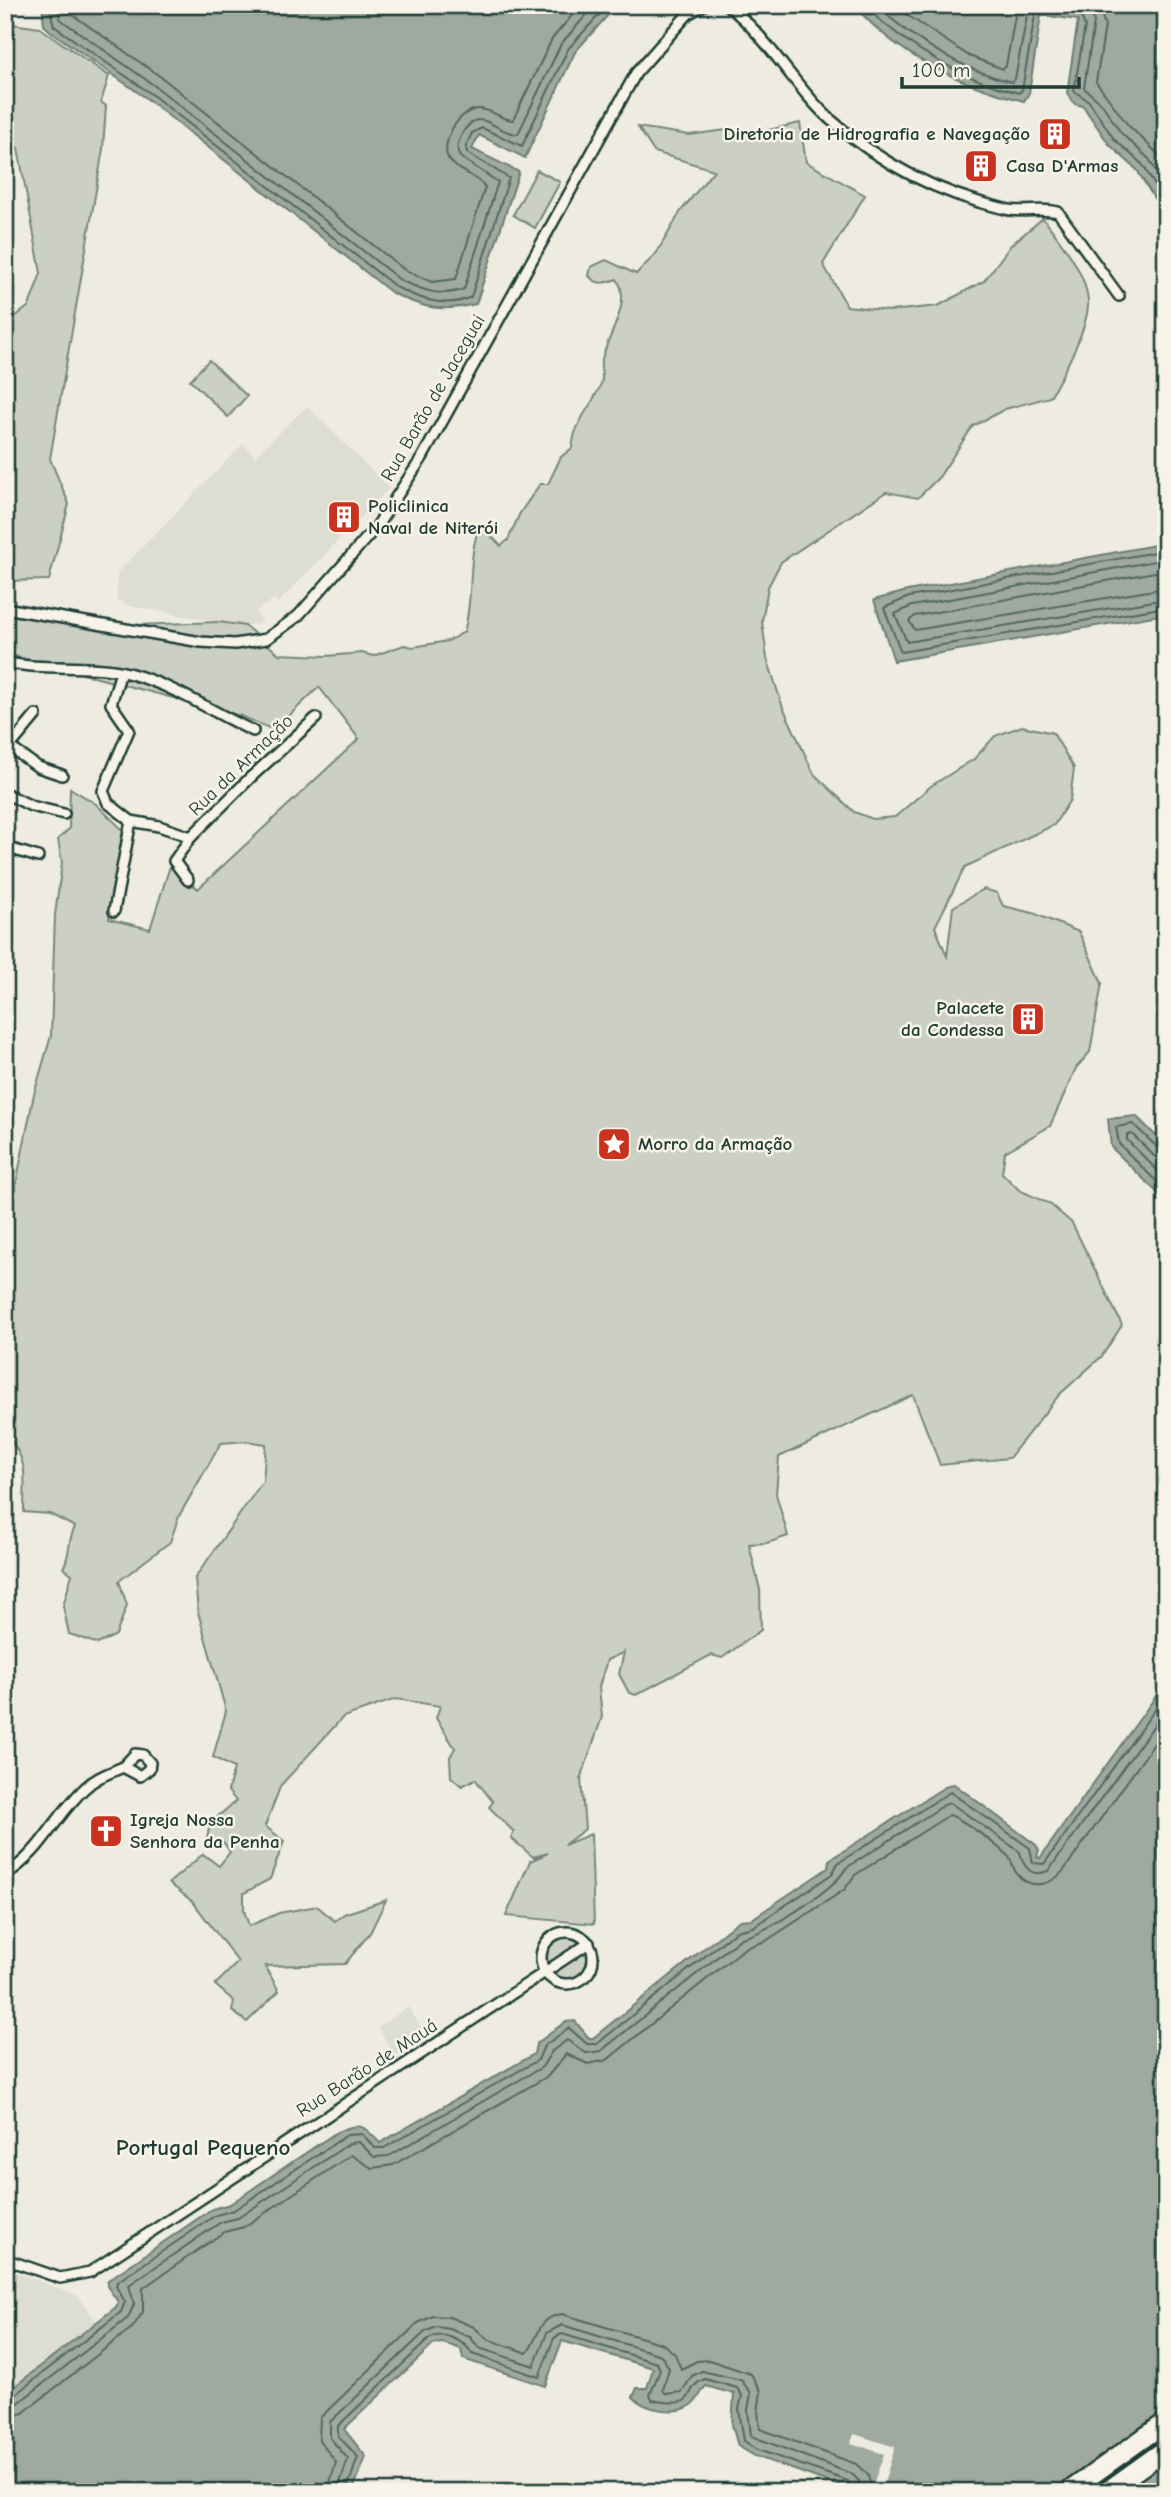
<svg xmlns="http://www.w3.org/2000/svg" width="1171" height="2497" viewBox="0 0 1171 2497" font-family="'Comic Neue',sans-serif">
<style>
.built{fill:#ddddd2}
.green{fill:#cccfc4;stroke:#76867c;stroke-width:2}
.water{fill:#9fa99f;stroke:#6c7e74;stroke-width:2}
.pier{fill:#eeece1}
.lines{fill:none;stroke-linecap:round;stroke-linejoin:round}
.shore{stroke:#52685f;stroke-width:2}
.minor-casing{stroke:#1f3d34;stroke-width:14}
.motorway-casing{stroke:#1f3d34;stroke-width:23}
.minor{stroke:#f7f3e8;stroke-width:9}
.motorway{stroke:#f7f3e8;stroke-width:18}
.labels{text-anchor:middle;dominant-baseline:central;stroke-width:5;stroke-linejoin:round;paint-order:stroke}
.poi-label{font-size:19px;font-weight:bold;fill:#1f3d34;stroke:#f7f3e8;text-anchor:start}
.street-label{font-size:19px;fill:#1f3d34;stroke:#f7f3e8}
.quarter-label{font-size:23px;font-weight:bold;fill:#1f3d34;stroke:#f7f3e8}
</style>
<rect width="100%" height="100%" fill="#eeece1"/>
<filter id="ink" filterUnits="userSpaceOnUse"><feTurbulence type="fractalNoise" baseFrequency=".0143" numOctaves="2"/><feDisplacementMap in="SourceGraphic" scale="14" xChannelSelector="R" yChannelSelector="G"/><feConvolveMatrix kernelMatrix="1 2 1 2 8 2 1 2 1" color-interpolation-filters="sRGB"/></filter>
<g filter="url(#ink)">
<g class="built">
<path d="M307 406 389 488 278 603 274 599 255 612 263 622 245 626 219 622 130 606 117 600V573L243 444 255 456Z"/>
<path d="M408 2007 427 2037 394 2056 378 2027Z"/>
<path d="M5 2268 78 2296 97 2322 5 2394Z"/>
</g>
<g class="green">
<path d="M12 24 40 28 109 76 101 102 106 106 103 149 50 459 69 504 49 580 5 581 8 405 5 325 29 306 41 273 18 148 5 143V26Z"/>
<path d="M800 123 806 162 865 195 823 264 847 306 890 311 938 306 984 281 1011 245 1043 218C1060 241 1085 270 1088 300 1090 326 1063 374 1050 397L1005 409 973 426 939 477 918 498 886 492 781 562 768 587 762 621 767 658 782 705 814 774 854 812 873 819 895 817 931 786 974 759 995 736 1022 726 1053 733 1074 768 1070 800 1054 825 965 867 935 927 947 956 953 907 984 889 997 893 1003 906 1033 913 1079 932 1102 983 1090 1052 1076 1068 1050 1126 1005 1152 1002 1173 1019 1190 1050 1204 1072 1223 1122 1325 1102 1356 1059 1395 1009 1458 940 1465 913 1395 779 1457 776 1494 788 1536 767 1543 749 1544 760 1590 761 1630 722 1658 711 1655 636 1695 629 1693 619 1674 624 1652 607 1660 599 1687 602 1717 581 1779 585 1829 564 1845 591 1834 594 1924 506 1916 530 1861 548 1853 533 1857 511 1838 514 1832 489 1807 493 1802 475 1779 462 1786 451 1777 450 1757 455 1748 436 1718 440 1706 396 1699 343 1717 281 1785 265 1826 284 1841 270 1879 244 1893V1910L249 1926 279 1913 317 1906 335 1921 344 1914 386 1900 370 1933 345 1964 265 1966 279 1991 247 2022 232 2011 234 2001 215 1985 238 1962 193 1902 169 1883 203 1854 219 1866 230 1852 224 1843 206 1844 210 1823 236 1801 228 1791 234 1768 213 1757 226 1711 198 1612 195 1578 263 1481 266 1444 247 1441 221 1443 179 1516 170 1542 119 1581 127 1605 116 1635 98 1644 69 1634 63 1606 72 1574 63 1568C71 1554 67 1541 75 1527L50 1514 24 1512C24 1476 30 1462 5 1433V1213L15 1189 34 1094 51 1036 55 915 62 863 58 839 69 829 70 788 96 804 123 830 109 919 150 929 170 866 198 889 359 739 319 687 274 730 241 716 11 655 5 652V608L105 626 219 622 245 626 279 654 326 656 362 653 373 656 404 645 413 647 448 641 464 632C474 598 467 563 478 530L486 531 501 546 508 540 520 513 540 484H548L561 457 572 448C575 419 591 409 601 384 604 377 600 370 601 363 606 337 633 304 617 279 605 283 598 286 589 276L591 267 606 260 636 274 656 254 681 211 714 170 654 152 638 127 689 135 726 130 737 137Z"/>
<path d="M537 170 560 182 535 228 513 215Z"/>
<path d="M209 360 247 396 228 417 190 380Z"/>
<path d="M566 1934 574 1935 586 1943 546 1969C540 1952 548 1939 566 1934Z"/>
<path d="M588 1947 589 1968 576 1980 560 1981 549 1973Z"/>
</g>
<g class="water">
<path d="M42 5H617L575 52 525 158 479 135 472 149 519 172 476 304C441 312 425 309 392 293L146 98 50 31 44 25Z"/>
<path d="M854 5H1166V218L1137 170 1109 144 1083 106 1075 104 1067 93 1078 20 1041 15 1029 93 1024 101C962 86 896 55 854 5Z"/>
<path d="M1166 543V614L894 661 874 600 907 591Z"/>
<path d="M1136 1116 1166 1146V1201L1111 1147 1108 1119Z"/>
<path d="M1166 1682V2492H845V2488L755 2456 738 2446 732 2425 734 2394 706 2386C701 2391 699 2399 693 2404 678 2416 645 2410 633 2397L637 2388H647L653 2368 562 2341 545 2386 463 2359 461 2349 443 2343 434 2344 344 2429 366 2457 352 2492H5V2394L116 2307 118 2302 107 2286 108 2280 212 2209 230 2204 337 2132C362 2121 363 2126 380 2143L534 2054 536 2044 565 2022 575 2021 589 2038H593L732 1926 740 1920 752 1919 828 1868 829 1860 948 1785 954 1784 1036 1845 1039 1850 1037 1857 1040 1858Z"/>
</g>
<path class="pier" d="M854 2434 895 2447 882 2489 878 2492H872V2487L884 2454 851 2443Z"/>
<g class="lines">
<g class="shore">
<path d="M49 5 54 26 150 93 396 287C419 299 446 309 471 297L509 178 467 153 466 146 472 133 482 128 522 146 568 49 608 5"/>
<path d="M58 5 60 19 155 86 400 280C422 290 441 298 464 289L498 182 460 157C456 149 457 144 461 136 479 101 495 134 518 134L561 44 595 5"/>
<path d="M68 5 70 13 161 77 406 271 432 282 456 279 485 187C468 166 432 170 452 129 458 119 465 111 477 109 491 108 501 120 513 120L552 39 581 5"/>
<path d="M863 5C907 46 960 79 1019 93L1022 90 1036 10 1044 7 1080 14 1085 26 1074 91 1089 101 1114 139 1143 165 1166 205"/>
<path d="M876 5C913 40 962 70 1012 82L1015 79 1029 5"/>
<path d="M892 5 969 56 1003 69 1006 66 1017 5"/>
<path d="M1083 5 1091 12 1094 22 1084 88 1102 104 1121 133 1149 159 1166 188"/>
<path d="M1099 5 1105 26 1096 82 1128 125 1157 153 1166 168"/>
<path d="M1166 550 909 597 884 608 901 652 1166 607"/>
<path d="M1166 559 912 606 895 614 907 642 1166 599"/>
<path d="M1166 570 915 616 909 621 915 630 1166 588"/>
<path d="M1166 1151 1159 1149 1133 1124 1116 1127 1119 1144 1166 1191"/>
<path d="M1166 1159 1154 1156 1132 1134 1127 1135V1140L1166 1179"/>
<path d="M5 2399 12 2397 121 2312 125 2302 116 2286 117 2282 216 2215 234 2210 347 2135 362 2134 375 2148H384L538 2060 544 2046 569 2028 587 2044H597L736 1931 753 1927 832 1874 838 1863 950 1792 1030 1848 1033 1863 1044 1864 1166 1694"/>
<path d="M5 2407 17 2404 128 2318 134 2304 129 2285 221 2222 238 2218 350 2143 359 2142 374 2157 389 2156 542 2067 552 2051 567 2040 586 2053 601 2051 741 1938C764 1935 837 1888 846 1868L949 1802 1020 1852C1023 1867 1031 1878 1048 1871L1166 1709"/>
<path d="M5 2418 23 2413 133 2327 143 2312V2288L224 2232 244 2227 351 2155 372 2168 393 2165 548 2076 566 2054 588 2064 607 2060 745 1948 766 1941 844 1890 855 1875 949 1815C963 1819 995 1844 1007 1855 1013 1860 1012 1868 1017 1874 1031 1891 1052 1885 1064 1870L1166 1727"/>
<path d="M327 2492 336 2462 319 2440 320 2418 418 2323 433 2316 449 2317 474 2327 487 2339 527 2353C540 2337 536 2318 562 2314L663 2344 675 2354 681 2369 697 2361 709 2360 751 2374 761 2391 758 2412 760 2429 856 2464 868 2475 872 2492"/>
<path d="M337 2492 348 2459 330 2438V2422L425 2332 436 2327 450 2329 470 2337 479 2348 534 2366 547 2333 562 2325 661 2355 669 2368 663 2390 666 2394 682 2392 692 2376 702 2371 741 2380 751 2393 748 2410 751 2436 852 2474 859 2481 861 2492"/>
<path d="M346 2492 358 2457 338 2436V2426L430 2338C445 2331 465 2341 472 2354L539 2377 554 2338 562 2334 657 2363 660 2370 650 2395 652 2400C704 2410 679 2389 705 2379L737 2388 742 2396 739 2409 744 2441 758 2450 848 2481 852 2492"/>
</g>
<g class="minor-casing">
<g id="minor">
<path d="M727 5C768 36 793 86 831 120 882 165 940 194 1005 209 1023 214 1040 207 1058 212L1119 296"/>
<path d="M5 608 201 642 235 644 266 639 298 616 377 526 422 458 636 73 688 14 704 5"/>
<path d="M5 662C42 671 81 664 119 671 165 680 210 711 253 731"/>
<path d="M5 744 38 767 62 775"/>
<path d="M7 750 36 715"/>
<path d="M5 793 31 806 64 814"/>
<path d="M131 821 159 826 191 837 251 777 316 718"/>
<path d="M5 847 38 857"/>
<path d="M188 880 174 861 191 837"/>
<path d="M114 911 131 821 108 803 103 791 129 730 111 704 121 672"/>
<path d="M5 1875C41 1853 55 1816 85 1788 96 1777 110 1773 123 1767L140 1776 149 1769 150 1763 143 1755 135 1754 123 1767"/>
<circle cx="567" cy="1958" r="26"/>
<path d="M5 2259 60 2278 90 2272 589 1943"/>
</g>
</g>
<g class="motorway-casing">
<g id="motorway">
<path d="M1068 2492 1166 2422"/>
<path d="M1106 2492 1166 2449"/>
</g>
</g>
<use href="#minor" class="minor"/>
<use href="#motorway" class="motorway"/>
</g>
</g>
<defs>
<g id="building-square" transform="scale(1.75)"><rect x="-9" y="-9" width="18" height="18" rx="4" fill="#c8321e" stroke="#f7f3e8"/><path d="M-4-6H4V6H1V3H-1V6H-4ZM-2.5-4.3h1.7v1.8h-1.7ZM.8-4.3h1.7v1.8H.8ZM-2.5-1h1.7V.8h-1.7ZM.8-1h1.7V.8H.8Z" fill="#fff"/></g>
<g id="sight-square" transform="scale(1.75)"><rect x="-9" y="-9" width="18" height="18" rx="4" fill="#c8321e" stroke="#f7f3e8"/><path d="M0-6L1.8-2.2L6-1.7L2.9 1.2L3.7 5.4L0 3.3L-3.7 5.4L-2.9 1.2L-6-1.7L-1.8-2.2Z" fill="#fff"/></g>
<g id="church-square" transform="scale(1.75)"><rect x="-9" y="-9" width="18" height="18" rx="4" fill="#c8321e" stroke="#f7f3e8"/><path d="M-1.2-6h2.4v3.5h3.3v2.4h-3.3V6h-2.4V-.1h-3.3v-2.4h3.3Z" fill="#fff"/></g>
</defs>
<g fill-rule="evenodd">
<use href="#building-square" x="1055" y="134"/>
<use href="#building-square" x="981" y="166"/>
<use href="#building-square" x="344" y="517"/>
<use href="#building-square" x="1028" y="1019"/>
<use href="#sight-square" x="614" y="1144"/>
<use href="#church-square" x="106" y="1831"/>
</g>
<g class="labels">
<g class="poi-label">
<text x="1030" y="134" text-anchor="end">Diretoria de Hidrografia e Navegação</text>
<text x="1006" y="166">Casa D'Armas</text>
<text x="368" y="506">Policlinica<tspan x="368" dy="22">Naval de Niterói</tspan></text>
<text x="1004" y="1008" text-anchor="end">Palacete<tspan x="1004" dy="22">da Condessa</tspan></text>
<text x="638" y="1144">Morro da Armação</text>
<text x="130" y="1820">Igreja Nossa<tspan x="130" dy="22">Senhora da Penha</tspan></text>
</g>
<g class="street-label">
<text transform="translate(433 398) rotate(-60)">Rua Barão de Jaceguai</text>
<text transform="translate(241 765) rotate(-44)">Rua da Armação</text>
<text transform="translate(367 2068) rotate(-33)">Rua Barão de Mauá</text>
</g>
<g class="quarter-label">
<text x="203" y="2147">Portugal Pequeno</text>
</g>
</g>
<rect width="1171" height="2497" fill="none" stroke="#f7f3e8" stroke-width="28"/>
<rect x="14" y="14" width="1143" height="2469" fill="none" stroke="#1f3d34" stroke-width="2.5" filter="url(#ink)"/>
<path d="M902 77v10h177v-10" fill="none" stroke="#1f3d34" stroke-width="3.5"/>
<text x="912" y="77" font-size="21" fill="#1f3d34" stroke="#f7f3e8" stroke-width="5" paint-order="stroke">100 m</text>
</svg>
